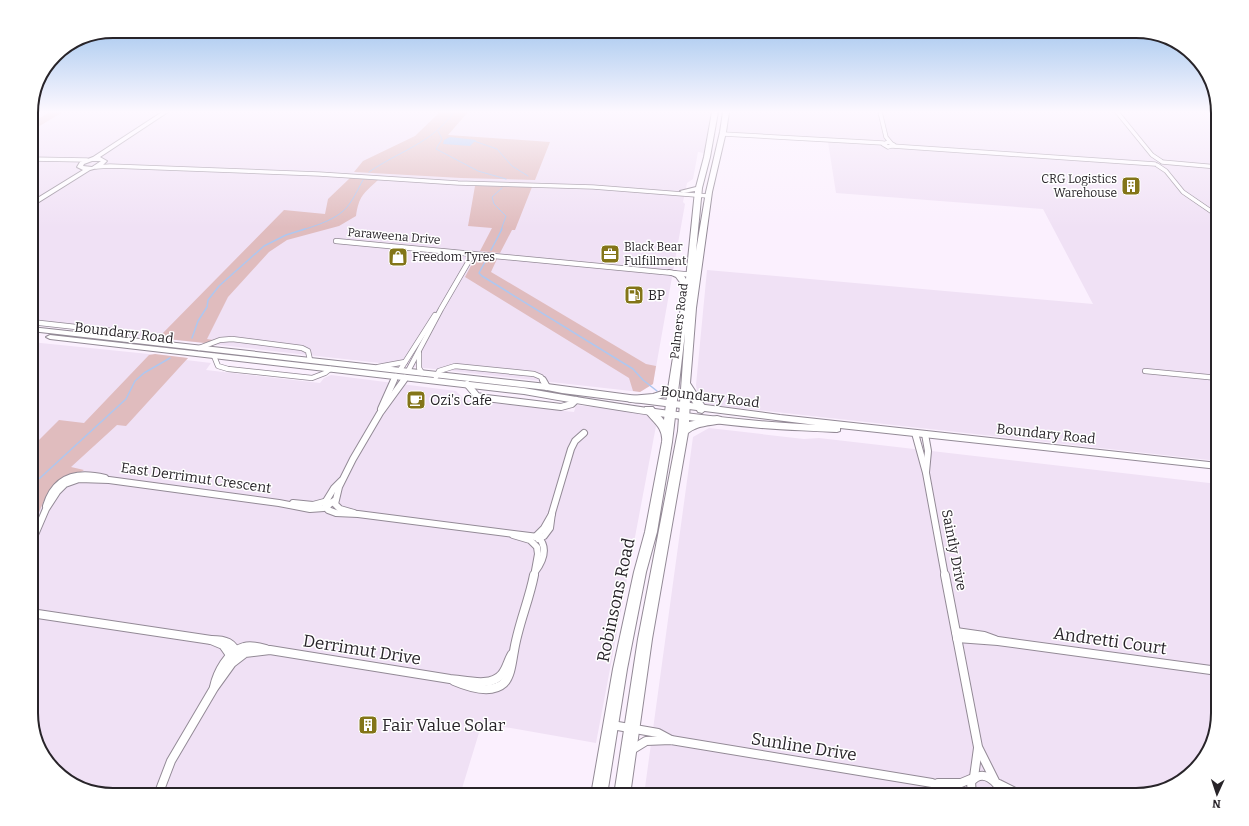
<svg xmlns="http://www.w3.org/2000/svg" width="1249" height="826" viewBox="0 0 1249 826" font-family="Bitter,serif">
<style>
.built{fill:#f0e1f5}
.green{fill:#e0bcbe}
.water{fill:#aec7f0}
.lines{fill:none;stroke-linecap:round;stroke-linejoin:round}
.stream-far1{stroke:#aec7f0;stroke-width:1}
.stream{stroke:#aec7f0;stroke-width:1.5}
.street-far3-casing{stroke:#938a96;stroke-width:5}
.street-far2-casing{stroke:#938a96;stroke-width:6}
.street-far1-casing{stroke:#938a96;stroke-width:8}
.street-casing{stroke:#938a96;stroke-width:10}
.secondary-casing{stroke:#938a96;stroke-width:2}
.highway-casing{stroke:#938a96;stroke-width:2}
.street-far3{stroke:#fff;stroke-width:3.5}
.street-far2{stroke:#fff;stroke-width:4.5}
.street-far1{stroke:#fff;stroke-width:6}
.street{stroke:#fff;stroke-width:8}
.secondary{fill:#fff;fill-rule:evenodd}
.highway{fill:#fff;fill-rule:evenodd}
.labels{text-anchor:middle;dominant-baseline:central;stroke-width:3;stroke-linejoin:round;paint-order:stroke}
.far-poi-label{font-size:12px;fill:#282429;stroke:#fff;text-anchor:start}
.far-street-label{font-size:12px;fill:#282429;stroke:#fff}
.poi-label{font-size:14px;fill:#282429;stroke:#fff;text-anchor:start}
.street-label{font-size:14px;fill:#282429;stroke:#fff}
.near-street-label{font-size:17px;fill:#282429;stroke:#fff}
.near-poi-label{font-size:17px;fill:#282429;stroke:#fff;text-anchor:start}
.rim{fill:none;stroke:#282429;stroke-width:2}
</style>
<rect width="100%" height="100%" fill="#fbf0fe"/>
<g class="built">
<path d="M31 112H711L704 153 698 152 693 179 687 183 683 202 685 204 653 384 640 392 31 324Z"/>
<path d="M730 112H1218V461L703 404 698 398 696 385 707 270 1093 304 1043 209 836 193 828 142 730 136 731 132 727 130Z"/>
<path d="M31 342 188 358 186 360 211 363 206 370 320 383 324 378 331 375 456 391 465 400 574 412 576 405 646 413 656 426 596 743 482 723 460 795H113L68 781 42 754 31 718Z"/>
<path d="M709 428 804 439 819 438 1218 484V713L1204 758 1177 784 1136 795H644L693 437Z"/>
</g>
<g class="green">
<path d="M50 112H63L31 131V123Z"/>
<path d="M440 112H468L448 135 550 142 535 180 461 178 354 172 363 161 415 136Z"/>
<path d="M350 178 378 180C363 194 359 196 356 216L339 226 287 240 269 252 228 297 207 339 213 340 205 343 158 338 284 210 325 214 328 199Z"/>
<path d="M475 186 532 187 515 230H512L500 253 480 251 492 228 468 226Z"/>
<path d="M483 257 497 259 491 272 646 364 656 366 653 384 640 392 633 391 629 378 465 277 474 260Z"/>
<path d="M155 354 188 358 126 426 117 425 71 467 84 470C79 474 65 477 58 481 46 489 37 519 31 533V448L59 420 84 423 149 355Z"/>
</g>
<path class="water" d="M450 137 476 140 470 146 443 144 444 140Z"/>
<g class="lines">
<g class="stream-far1">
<path d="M438 131 442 139 436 149 478 171 506 179"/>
<path d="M474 141 497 149 512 166 528 176"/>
<path d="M369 172C399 151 431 144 454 112"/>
<path d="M302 230C315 226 331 221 342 212 352 204 357 190 363 180"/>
<path d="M501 230 506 216 494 204 492 197 502 188"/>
</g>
<g class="stream">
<path d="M491 250 502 229"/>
<path d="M486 260 479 273 482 276 633 369 643 380 657 391"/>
<path d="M192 338 198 321 207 307 208 300 219 286 264 246 286 235 305 229"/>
<path d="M31 480 40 478 126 399 135 381 144 373 170 358"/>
</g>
<g class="street-far3-casing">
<g id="street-far3">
<path d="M880 112 886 137 891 143"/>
<path d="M1117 112 1152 155 1161 161"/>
<path d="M723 134 883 143"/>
<path d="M888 142 894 145 888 147 883 144Z"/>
<path d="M892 146 1155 164"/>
<path d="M31 159 87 160"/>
<path d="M1162 162 1218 167"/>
<path d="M1157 165 1166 171 1183 192 1218 216"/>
<path d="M96 167 110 166 319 174 458 183 593 187 708 196"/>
</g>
</g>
<g class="street-far2-casing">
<g id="street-far2">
<path d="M336 241 694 275"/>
<path d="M31 322 121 332 126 334 124 339"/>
<path d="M199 348 220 340 232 339 302 348 308 351 310 360"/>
<path d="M419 353V368L422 373"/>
<path d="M214 356 218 366 228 369 312 378 325 373 330 369"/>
<path d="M378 367 405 362"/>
<path d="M400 370 435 315"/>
<path d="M408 371 441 309 473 254"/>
<path d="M1145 371 1218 378"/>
<path d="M436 377 439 371 455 366 534 374 541 377 543 381"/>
<path d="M393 381 396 376"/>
<path d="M403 381 405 377"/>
</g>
</g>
<g class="street-far1-casing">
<g id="street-far1">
<path d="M543 380 547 387"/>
<path d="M467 384 477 396 486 398 561 407 572 404 576 400"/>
<path d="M381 409 394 380"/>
<path d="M915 433 926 473 945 576"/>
<path d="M925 434 928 451 926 472"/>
<path d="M341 481 334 488 326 501 328 510 336 513 358 514 538 537C549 548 543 561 535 572"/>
<path d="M293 503 313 505 328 501"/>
<path d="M46 506C55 476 77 471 105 478"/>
<path d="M354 513 340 509 335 504 339 487 353 459 380 413 404 380"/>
<path d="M513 535 530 540 537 547 538 554 534 576"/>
<path d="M535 537 544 528 552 514"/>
<path d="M538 539 544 536 550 528 552 513 571 449 575 441 584 433"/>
<path d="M31 544 46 509 57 492 65 484 79 479 109 480 279 503 310 509 324 508 334 501"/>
</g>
</g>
<g class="street-casing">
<g id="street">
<path d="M945 575 978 747 995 781"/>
<path d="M31 613 211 640"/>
<path d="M956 632 984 636 995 640"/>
<path d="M957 638 998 641 1218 671"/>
<path d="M211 640C225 640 234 642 238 657L230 655 223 645Z"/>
<path d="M454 681C468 687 491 695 504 683 511 676 512 661 514 651 518 625 529 601 534 575"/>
<path d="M214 687C217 673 228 651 244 647 251 645 259 647 266 649"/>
<path d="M612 725 658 733 671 740"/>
<path d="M633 749 646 741 671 740 932 783 966 795"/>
<path d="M974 777 978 748"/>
<path d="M938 783H961L973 778"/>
<path d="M999 784 1021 795"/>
<path d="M158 795 171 761 214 688 232 663 245 653 270 650 450 679C465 680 491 688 502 674 507 668 508 660 512 654"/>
<path d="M972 795 971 782C983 767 998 782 1003 795"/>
</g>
</g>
<g class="secondary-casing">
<g id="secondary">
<path d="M162 112H168L100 157 107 161 101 167 90 170 31 207V202L83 170 77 167 80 162 93 157ZM92 161H101L92 167 83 166 84 164Z"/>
<path d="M31 327 547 384 780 415 1218 463V469L840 428V431L837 432C812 431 786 430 761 428 682 421 602 408 524 394L50 339 46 337 50 335 524 388C621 405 718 420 816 425L562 393 547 390 31 331Z"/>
</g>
</g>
<g class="highway-casing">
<path id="highway" d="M712 112H718L710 157 702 188 696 251 706 192 720 132 723 112H729L726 132 712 192 696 308 692 359 690 383 707 409 702 413 698 412 690 398 689 422 717 416 721 417 722 420 721 423C709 426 698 425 688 433L652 639 630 795H614L638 639 678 431 685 333 672 442 657 532 646 572 627 669 607 795H591L613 669 634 572 645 532 662 442C664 427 651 421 644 410L645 407H653L664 420 667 396C659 399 631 407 625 399L630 396 653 394 668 389 684 288 676 277 665 272 669 270 682 273 686 279 695 191 683 193 680 191 696 187 704 157Z"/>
</g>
<use href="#street-far3" class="street-far3"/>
<use href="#street-far2" class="street-far2"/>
<use href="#street-far1" class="street-far1"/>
<use href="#street" class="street"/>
<use href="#secondary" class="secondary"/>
<use href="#highway" class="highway"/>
</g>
<linearGradient id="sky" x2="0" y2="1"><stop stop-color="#91bceb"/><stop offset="0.49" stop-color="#fdf8ff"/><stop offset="1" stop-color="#fdf8ff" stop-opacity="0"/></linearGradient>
<rect width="1249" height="228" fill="url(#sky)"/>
<defs>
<g id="building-square" transform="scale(1)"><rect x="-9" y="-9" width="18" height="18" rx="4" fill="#837518" stroke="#fff"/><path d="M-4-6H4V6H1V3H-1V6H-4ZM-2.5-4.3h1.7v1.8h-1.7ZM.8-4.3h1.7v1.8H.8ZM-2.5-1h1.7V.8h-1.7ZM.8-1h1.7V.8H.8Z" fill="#fff"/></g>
<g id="office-square" transform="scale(1)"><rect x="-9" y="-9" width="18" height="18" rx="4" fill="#837518" stroke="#fff"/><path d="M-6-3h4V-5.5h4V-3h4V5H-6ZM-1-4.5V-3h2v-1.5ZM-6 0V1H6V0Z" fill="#fff"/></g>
<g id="shop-square" transform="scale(1)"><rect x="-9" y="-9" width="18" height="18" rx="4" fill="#837518" stroke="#fff"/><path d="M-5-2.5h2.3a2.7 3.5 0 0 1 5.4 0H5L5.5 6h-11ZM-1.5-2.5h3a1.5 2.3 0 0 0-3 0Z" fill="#fff"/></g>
<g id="fuel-square" transform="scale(1)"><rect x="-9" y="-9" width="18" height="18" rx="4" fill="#837518" stroke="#fff"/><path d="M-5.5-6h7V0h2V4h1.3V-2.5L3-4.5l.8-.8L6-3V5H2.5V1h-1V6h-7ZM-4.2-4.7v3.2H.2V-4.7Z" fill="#fff"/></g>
<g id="cafe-square" transform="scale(1)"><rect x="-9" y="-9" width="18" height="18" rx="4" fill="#837518" stroke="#fff"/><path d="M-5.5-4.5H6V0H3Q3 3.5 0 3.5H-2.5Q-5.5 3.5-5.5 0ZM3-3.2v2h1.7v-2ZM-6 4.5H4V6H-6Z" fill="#fff"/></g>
</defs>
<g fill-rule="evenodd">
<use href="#building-square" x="1131" y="186"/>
<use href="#office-square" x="610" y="254"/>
<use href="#shop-square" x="398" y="257"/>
<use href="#fuel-square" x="634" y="295"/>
<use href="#cafe-square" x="416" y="400"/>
<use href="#building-square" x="368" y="725"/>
</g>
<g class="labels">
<g class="far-poi-label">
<text x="1117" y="179" text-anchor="end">CRG Logistics<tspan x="1117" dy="14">Warehouse</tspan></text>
<text x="624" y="247">Black Bear<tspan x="624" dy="14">Fulfillment</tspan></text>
<text x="412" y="257">Freedom Tyres</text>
</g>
<g class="far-street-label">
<text transform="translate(394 236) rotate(5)">Paraweena Drive</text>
<text transform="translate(679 321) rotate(-83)">Palmers Road</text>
</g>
<g class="poi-label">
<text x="648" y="295">BP</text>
<text x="430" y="400">Ozi's Cafe</text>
</g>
<g class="street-label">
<text transform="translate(124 333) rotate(7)">Boundary Road</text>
<text transform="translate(710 397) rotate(7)">Boundary Road</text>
<text transform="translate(1046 434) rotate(6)">Boundary Road</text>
<text transform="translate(196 478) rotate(8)">East Derrimut Crescent</text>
<text transform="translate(954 550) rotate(79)">Saintly Drive</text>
</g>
<g class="near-street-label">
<text transform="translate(616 600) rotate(-78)">Robinsons Road</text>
<text transform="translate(1110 641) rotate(8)">Andretti Court</text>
<text transform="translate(362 650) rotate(9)">Derrimut Drive</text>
<text transform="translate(804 747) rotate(9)">Sunline Drive</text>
</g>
<g class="near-poi-label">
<text x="382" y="725">Fair Value Solar</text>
</g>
</g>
<path d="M0 0H1249V826H0ZM113 38H1136A75 75 0 0 1 1211 113V713A75 75 0 0 1 1136 788H113A75 75 0 0 1 38 713V113A75 75 0 0 1 113 38Z" fill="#fff" fill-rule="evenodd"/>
<path class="rim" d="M113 38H1136A75 75 0 0 1 1211 113V713A75 75 0 0 1 1136 788H113A75 75 0 0 1 38 713V113A75 75 0 0 1 113 38Z"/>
<g transform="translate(1217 794) rotate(183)" stroke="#ffffff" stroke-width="3" paint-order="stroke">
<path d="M0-3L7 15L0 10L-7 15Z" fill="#282429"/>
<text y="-6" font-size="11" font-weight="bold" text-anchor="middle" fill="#282429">N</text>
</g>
</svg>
